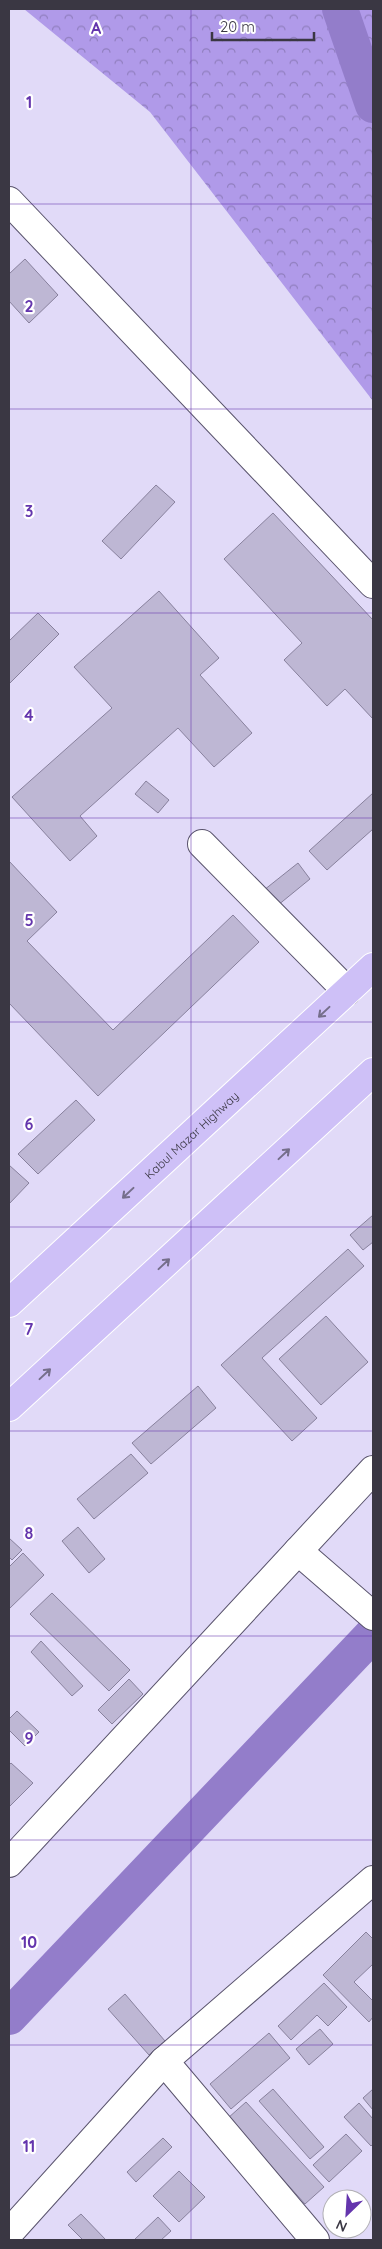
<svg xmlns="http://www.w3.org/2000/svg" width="382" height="2249" viewBox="0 0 382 2249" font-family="Quicksand,sans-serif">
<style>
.forest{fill:url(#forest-crowns)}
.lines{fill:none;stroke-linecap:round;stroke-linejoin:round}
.canal{stroke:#937dca;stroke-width:36}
.building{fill:#beb7d4;stroke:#88819d}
.minor-casing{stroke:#59536c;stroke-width:30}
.trunk-casing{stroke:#fff;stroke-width:30}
.minor{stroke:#fff;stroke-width:28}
.trunk{stroke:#cec0f7;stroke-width:28}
.oneway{stroke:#756e8b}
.grid{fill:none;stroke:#6435ad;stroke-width:1;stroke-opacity:0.55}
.labels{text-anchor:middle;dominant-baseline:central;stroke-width:4.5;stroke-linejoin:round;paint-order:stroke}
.street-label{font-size:12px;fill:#3a3743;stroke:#fff}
.grid-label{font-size:16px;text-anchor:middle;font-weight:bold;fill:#6435ad;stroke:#fff;stroke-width:4.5;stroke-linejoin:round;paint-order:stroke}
</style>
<defs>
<pattern id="forest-crowns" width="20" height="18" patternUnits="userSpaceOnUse" patternTransform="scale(1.25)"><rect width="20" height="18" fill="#b09ae9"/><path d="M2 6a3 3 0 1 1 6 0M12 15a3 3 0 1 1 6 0" fill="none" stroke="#907ebe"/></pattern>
</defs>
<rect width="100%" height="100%" fill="#e1daf8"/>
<path class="forest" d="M24 9H373V401L150 112Z"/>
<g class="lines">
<g class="canal">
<path d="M340 9 373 105"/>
<path d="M9 2017 373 1634"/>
</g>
</g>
<g class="building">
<path d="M25 259 58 295 29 323 9 301V274Z"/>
<path d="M156 485 175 502 121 559 102 541Z"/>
<path d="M273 513 373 620V719L345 689 327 706 284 660 302 643 224 559Z"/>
<path d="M159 591 219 658 200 675 252 733 214 767 178 728 80 816 97 836 70 861 12 797 112 708 74 667Z"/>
<path d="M38 613 59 634 9 684V641Z"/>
<path d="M146 781 169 800 158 813 135 794Z"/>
<path d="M373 793V829L327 870 309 851Z"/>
<path d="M9 861 57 912 27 941 113 1030 233 915 259 942 98 1096 9 1003Z"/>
<path d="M298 863 310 879 272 910 259 894Z"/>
<path d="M76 1100 95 1120 38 1174 18 1154Z"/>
<path d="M9 1165 29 1183 9 1204Z"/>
<path d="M373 1215V1242L363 1250 350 1235Z"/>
<path d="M348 1249 364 1266 262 1358 317 1418 292 1441 221 1365Z"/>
<path d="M326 1316 368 1362 321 1405 279 1359Z"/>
<path d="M198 1386 216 1408 151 1464 132 1443Z"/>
<path d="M131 1454 148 1473 94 1519 77 1499Z"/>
<path d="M78 1527 105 1559 89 1573 62 1541Z"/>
<path d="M9 1538 22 1550 12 1560 9 1557Z"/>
<path d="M23 1553 44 1575 9 1609V1567Z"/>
<path d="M52 1593 130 1670 109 1691 30 1614Z"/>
<path d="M41 1641 83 1686 72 1696 31 1652Z"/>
<path d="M129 1679 143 1694 112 1724 98 1710Z"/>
<path d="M17 1711 39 1732 25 1746 9 1730V1719Z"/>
<path d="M11 1763 33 1783 9 1807V1765Z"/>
<path d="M366 1932 373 1939V1964L354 1982 373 2001V2017L369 2022 323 1975Z"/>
<path d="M324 1983 347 2007 328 2026 317 2015 291 2040 278 2026Z"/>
<path d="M125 1994 165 2041 149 2055 108 2009Z"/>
<path d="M320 2029 333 2044 309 2065 296 2049Z"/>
<path d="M269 2033 290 2058 231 2109 210 2084Z"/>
<path d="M273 2089 324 2147 310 2159 259 2101Z"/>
<path d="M373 2089V2110L363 2098Z"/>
<path d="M246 2102 324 2187 305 2204 228 2118Z"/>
<path d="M359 2103 373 2119V2144L371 2146 344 2117Z"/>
<path d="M346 2134 362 2151 329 2182 313 2165Z"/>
<path d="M163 2138 172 2147 136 2182 127 2172Z"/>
<path d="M179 2171 205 2197 179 2222 153 2196Z"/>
<path d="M81 2214 106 2240H83L68 2225Z"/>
<path d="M158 2217 171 2231 161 2240H134Z"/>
</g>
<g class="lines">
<g class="minor-casing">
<g id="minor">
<path d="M9 201 373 584"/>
<path d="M202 844 347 991"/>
<path d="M298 1551 373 1616"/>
<path d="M9 1863 373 1470"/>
<path d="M164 2061 315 2240"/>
<path d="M9 2233 164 2061 373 1880"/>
</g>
</g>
<g class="trunk-casing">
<g id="trunk">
<path id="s1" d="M9 1303 373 967"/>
<path d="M9 1407 373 1072"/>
</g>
</g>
<use href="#minor" class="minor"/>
<use href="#trunk" class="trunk"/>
</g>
<defs><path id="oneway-shaft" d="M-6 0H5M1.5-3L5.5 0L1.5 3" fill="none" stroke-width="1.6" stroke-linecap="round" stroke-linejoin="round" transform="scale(1.25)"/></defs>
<g class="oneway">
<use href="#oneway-shaft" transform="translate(324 1012) rotate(137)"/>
<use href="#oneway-shaft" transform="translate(284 1154) rotate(-43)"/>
<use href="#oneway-shaft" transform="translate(128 1193) rotate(137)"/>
<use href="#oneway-shaft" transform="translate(164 1264) rotate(-43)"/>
<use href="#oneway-shaft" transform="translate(45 1374) rotate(-43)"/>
</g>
<path class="grid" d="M191 9V2240M9 204H373M9 409H373M9 613H373M9 818H373M9 1022H373M9 1227H373M9 1431H373M9 1636H373M9 1840H373M9 2045H373"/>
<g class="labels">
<g class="street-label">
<text stroke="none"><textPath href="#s1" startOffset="248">Kabul Mazar Highway</textPath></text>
</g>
</g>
<g class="grid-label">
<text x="96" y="34">A</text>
<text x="29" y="108">1</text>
<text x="29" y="312">2</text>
<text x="29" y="517">3</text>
<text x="29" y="721">4</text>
<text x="29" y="926">5</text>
<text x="29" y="1130">6</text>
<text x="29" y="1335">7</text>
<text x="29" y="1539">8</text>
<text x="29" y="1744">9</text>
<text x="29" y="1948">10</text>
<text x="29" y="2152">11</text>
</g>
<rect width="382" height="2249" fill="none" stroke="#3a3743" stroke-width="20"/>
<g transform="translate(347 2214) rotate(205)"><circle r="24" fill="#ffffff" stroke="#b0afb4"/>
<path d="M0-4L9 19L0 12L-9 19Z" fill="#6435ad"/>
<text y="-8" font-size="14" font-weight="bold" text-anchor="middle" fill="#3a3743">N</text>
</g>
<path d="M212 32v8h102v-8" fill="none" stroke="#3a3743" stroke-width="2.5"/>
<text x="220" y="32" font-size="15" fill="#3a3743" stroke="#ffffff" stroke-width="4" paint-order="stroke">20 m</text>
</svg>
